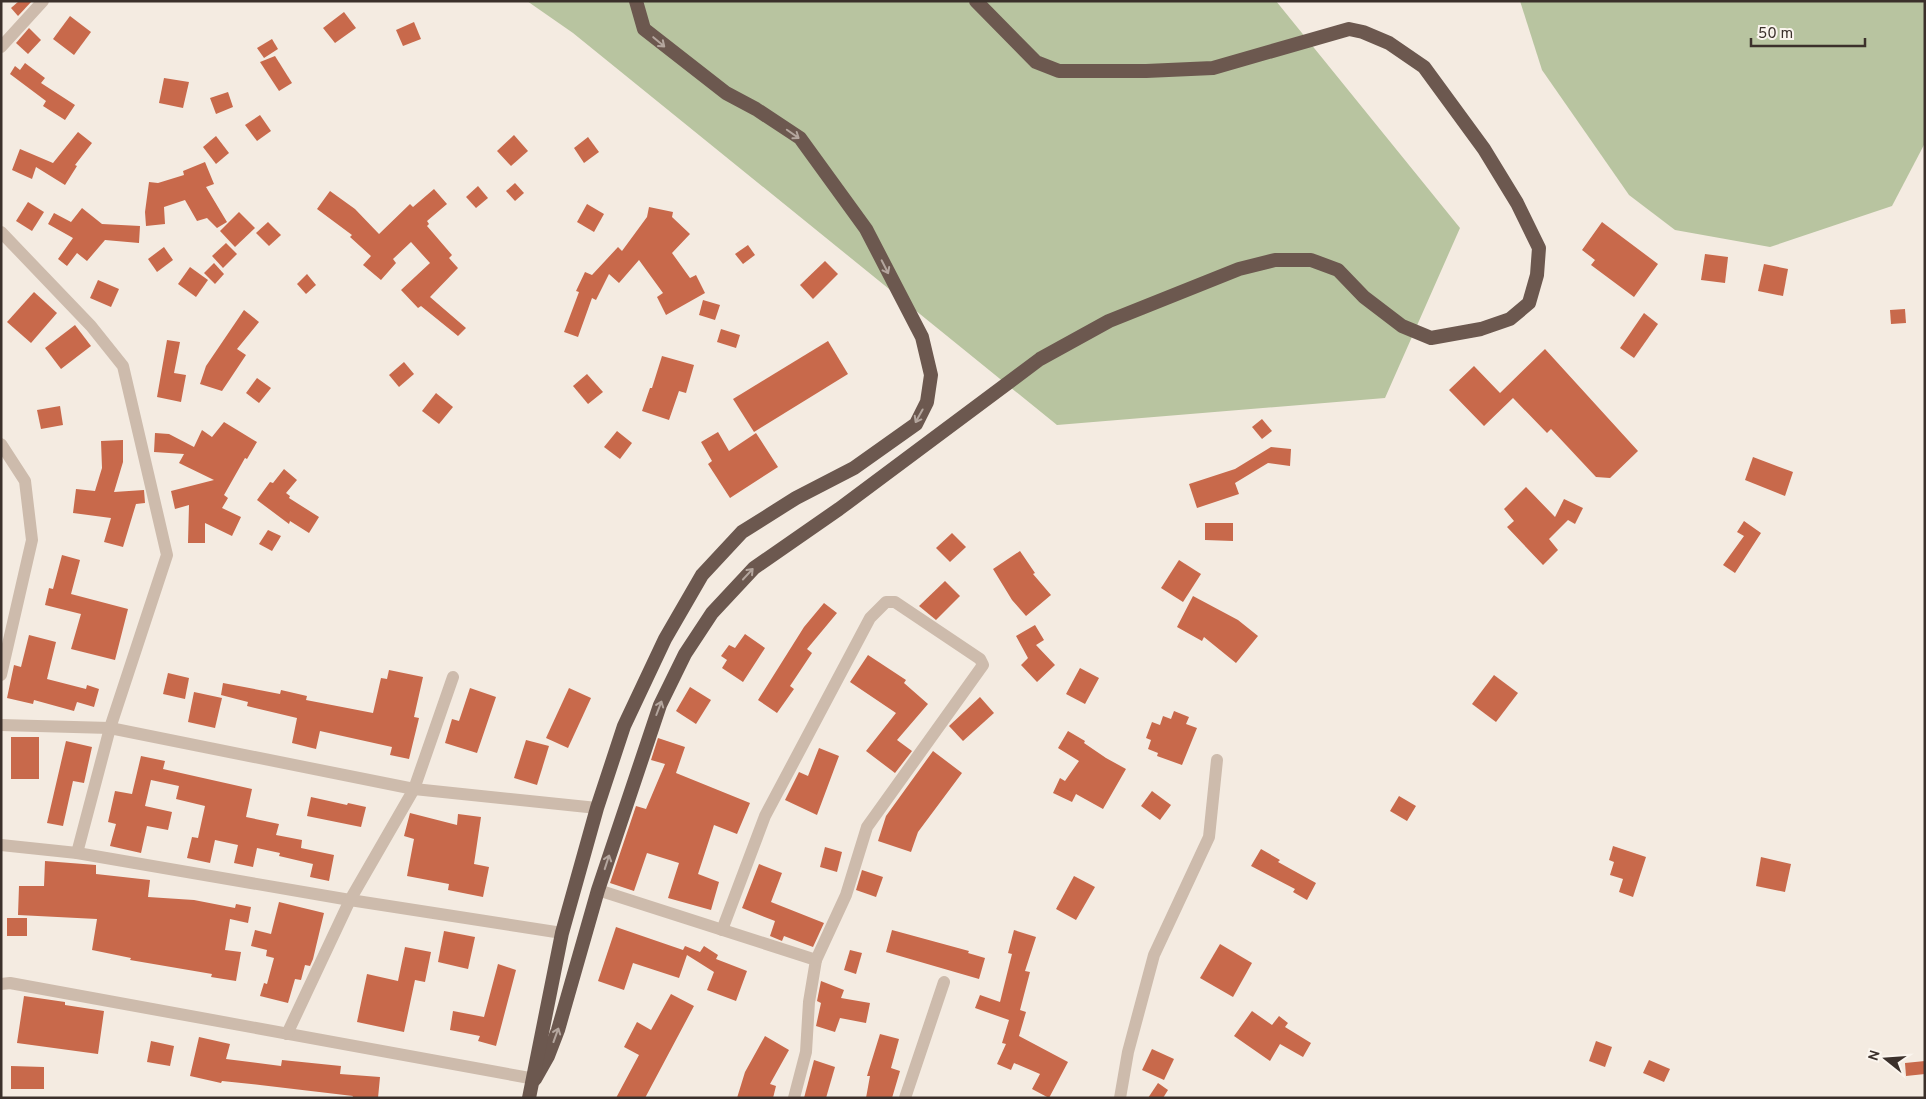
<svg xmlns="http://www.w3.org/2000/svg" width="1926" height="1099" viewBox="0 0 1926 1099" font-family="Overpass,sans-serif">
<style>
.green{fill:#b8c4a0}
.building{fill:#c8694b}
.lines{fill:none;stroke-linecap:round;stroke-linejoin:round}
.minor{stroke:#cdbbac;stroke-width:12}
.trunk{stroke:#6c584f;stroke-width:14}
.oneway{stroke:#b4a69e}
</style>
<rect width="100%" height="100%" fill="#f4ebe1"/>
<g class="green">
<path d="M527 1H1276L1460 228 1385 398 1057 425 573 33Z"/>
<path d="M1520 1H1925V143L1892 206 1770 247 1675 230 1629 195 1542 70Z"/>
</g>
<g class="building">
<path d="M19 1H32L18 16 11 8Z"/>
<path d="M344 12 356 28 335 43 323 28Z"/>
<path d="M70 16 91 32 74 55 53 39Z"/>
<path d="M414 22 421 39 403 46 396 30Z"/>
<path d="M29 28 41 40 28 54 16 43Z"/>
<path d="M272 39 278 49 264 58 257 48Z"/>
<path d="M275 56 292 83 279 91 260 62Z"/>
<path d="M25 63 45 78 41 83 75 105 65 120 43 106 46 101 10 74 15 66 20 70Z"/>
<path d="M164 78 189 82 183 108 159 103Z"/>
<path d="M228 92 233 107 216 114 210 98Z"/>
<path d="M260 115 271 131 257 141 245 125Z"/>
<path d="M78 132 92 143 75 165 77 166 65 185 36 167 32 179 12 170 20 149 53 163Z"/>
<path d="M514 135 528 151 511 166 497 151Z"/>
<path d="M216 136 229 153 216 164 203 147Z"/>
<path d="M588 137 599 152 584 163 574 148Z"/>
<path d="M205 162 214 184 206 187 227 222 217 228 207 218 197 221 185 200 164 207 165 224 146 226 145 212 149 182 158 183 184 175 183 171Z"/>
<path d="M515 183 524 193 515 201 506 191Z"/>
<path d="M478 186 488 198 476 208 466 197Z"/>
<path d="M434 189 447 204 427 221 429 224 427 226 452 255 449 258 458 268 430 297 466 328 458 336 421 306 418 308 401 290 430 263 411 242 393 259 396 263 381 280 363 265 371 256 350 237 352 235 317 209 330 191 355 209 379 234 410 204 413 207Z"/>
<path d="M28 202 44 212 32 231 16 221Z"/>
<path d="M587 204 604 214 594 232 577 222Z"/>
<path d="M649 207 673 212 672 217 690 234 672 253 690 278 696 275 705 293 666 315 657 297 663 293 639 260 619 283 609 274 596 300 592 298 578 337 564 332 579 292 576 291 585 272 592 275 618 247 622 251 647 217Z"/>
<path d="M82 208 102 224 140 226 139 243 105 240 87 261 77 253 67 266 58 259 73 238 48 224 54 213 71 222Z"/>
<path d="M239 212 255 228 235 247 220 231Z"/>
<path d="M268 222 281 235 269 246 256 233Z"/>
<path d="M1602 222 1658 264 1634 297 1591 265 1595 260 1582 250Z"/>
<path d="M226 243 237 254 223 268 212 256Z"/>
<path d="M748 245 755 255 743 264 735 254Z"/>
<path d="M164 247 173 260 157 272 148 259Z"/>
<path d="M1705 254 1728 257 1725 283 1701 280Z"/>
<path d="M825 261 838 274 813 299 800 285Z"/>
<path d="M214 263 224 274 215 284 204 273Z"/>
<path d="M1764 264 1788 269 1783 296 1758 291Z"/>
<path d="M190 267 208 280 196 297 178 284Z"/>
<path d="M307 274 316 285 306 294 297 284Z"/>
<path d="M98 280 119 289 111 307 90 298Z"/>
<path d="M34 292 57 313 31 343 7 322Z"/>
<path d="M703 300 720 305 715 320 699 315Z"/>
<path d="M1905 309 1906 323 1891 324 1890 310Z"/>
<path d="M244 310 259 322 237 349 246 355 222 391 200 384 206 366Z"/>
<path d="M1644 313 1658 324 1634 358 1620 348Z"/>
<path d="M75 325 91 346 61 369 45 348Z"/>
<path d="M721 329 740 335 736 348 717 342Z"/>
<path d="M167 340 180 342 174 373 186 375 181 402 157 397Z"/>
<path d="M828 341 848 374 754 432 733 399Z"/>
<path d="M1545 349 1638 451 1610 478 1596 477 1551 429 1547 433 1513 398 1484 426 1449 390 1474 366 1500 393Z"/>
<path d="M662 356 694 365 686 393 679 391 669 420 642 411 650 388H652Z"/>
<path d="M404 362 414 374 399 387 389 375Z"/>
<path d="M587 374 603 392 588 404 573 386Z"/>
<path d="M257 378 271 388 259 403 246 393Z"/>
<path d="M436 393 453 407 439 424 422 411Z"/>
<path d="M60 406 63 425 41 429 37 410Z"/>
<path d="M1262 419 1272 431 1262 439 1252 427Z"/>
<path d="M224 422 257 442 247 459 245 458 224 495 228 498 222 508 241 517 232 536 205 523V543H188L189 505 175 509 171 491 214 480 179 463 184 454 154 452 155 433 169 434 194 447 202 430 212 437Z"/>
<path d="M617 431 632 443 620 459 604 447Z"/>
<path d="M718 432 729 451 756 433 778 467 730 498 708 464 712 461 701 442Z"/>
<path d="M123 440V462L114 492 144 490 145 503 136 504 123 547 104 542 111 518 73 513 76 489 95 491 102 468 101 441Z"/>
<path d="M1271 447 1291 449 1290 466 1268 463 1235 483 1239 494 1197 508 1189 484 1235 469Z"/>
<path d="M1753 457 1793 472 1785 496 1745 480Z"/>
<path d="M284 469 297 480 286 493 290 496 289 498 319 517 309 533 290 521 289 524 257 500 270 482 273 483Z"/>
<path d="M1526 487 1555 517 1564 499 1583 508 1575 524 1568 520 1549 539 1558 550 1543 565 1507 527 1514 521 1504 509Z"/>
<path d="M1744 521 1761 533 1735 573 1723 565 1744 536 1737 532Z"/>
<path d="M1205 523H1233V541L1205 540Z"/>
<path d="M268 530 281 536 272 551 259 544Z"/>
<path d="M952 533 966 547 950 562 936 548Z"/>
<path d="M1020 551 1035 573 1033 574 1051 595 1026 616 1012 600 993 569Z"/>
<path d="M62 555 80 560 71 594 128 609 115 660 71 649 81 614 45 605 49 588 53 589Z"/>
<path d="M1179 560 1201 574 1183 602 1161 588Z"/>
<path d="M945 581 960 596 936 620 919 606Z"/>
<path d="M1193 596 1238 620 1258 636 1236 663 1204 637 1202 641 1177 627Z"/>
<path d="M824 603 837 613 807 649 812 653 790 686 794 689 777 713 758 700 804 627Z"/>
<path d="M1035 625 1044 640 1036 645 1055 665 1037 682 1021 665 1028 658 1016 636Z"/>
<path d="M745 634 765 648 743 682 722 668 727 660 721 656 729 645 735 648Z"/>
<path d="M29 635 56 642 47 679 86 689 87 685 99 689 94 707 77 702 74 711 34 700 33 704 7 698 14 665 21 667Z"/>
<path d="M868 655 906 680 904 683 928 704 897 740 912 751 895 773 866 751 896 713 850 682Z"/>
<path d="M1080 668 1099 678 1085 704 1066 694Z"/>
<path d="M389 670 423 677 414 717 419 718 409 759 390 755 392 747 320 731 316 749 292 743 297 718 247 706 248 702 221 695 223 683 280 694 281 690 307 696 306 700 373 713 381 678 387 679Z"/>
<path d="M168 673 189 678 185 699 163 694Z"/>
<path d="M1494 675 1518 693 1496 722 1472 704Z"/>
<path d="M690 687 711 700 696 724 676 711Z"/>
<path d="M470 688 496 697 477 753 445 743 452 719 459 721Z"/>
<path d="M569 688 591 698 568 748 546 738Z"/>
<path d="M194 692 222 698 215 728 188 722Z"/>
<path d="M980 697 994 713 963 741 949 726Z"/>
<path d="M1174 711 1189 717 1186 724 1197 728 1182 765 1157 756 1158 753 1148 749 1151 740 1146 738 1152 722 1160 725 1163 716 1171 719Z"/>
<path d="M1068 731 1085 741 1084 743 1106 758 1126 769 1103 809 1076 794 1072 802 1053 793 1060 778 1065 781 1079 761 1058 748Z"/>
<rect x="11" y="737" width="28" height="42"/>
<path d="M658 738 685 747 676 773 750 803 737 834 714 825 698 874 719 882 711 910 668 898 679 863 647 853 634 891 610 883 636 806 646 809 665 764 651 760Z"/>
<path d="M526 740 549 746 537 785 514 778Z"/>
<path d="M66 741 92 747 84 783 73 781 63 826 47 823Z"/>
<path d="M819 748 839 756 817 815 785 800 799 772 808 776Z"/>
<path d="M933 751 962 773 918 832 911 852 878 841 886 816Z"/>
<path d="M141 756 165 761 163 769 252 789 246 817 279 824 276 835 302 840 301 848 334 855 329 881 310 877 313 864 279 856 280 853 257 848 253 867 234 863 238 845 215 840 210 863 187 858 192 837 198 838 205 806 176 799 179 786 151 780 145 806 172 812 168 830 147 826 141 853 110 846 116 824 108 822 115 791 132 794Z"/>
<path d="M1152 791 1171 805 1160 820 1141 806Z"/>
<path d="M1399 796 1416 806 1407 821 1390 811Z"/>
<path d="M311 797 347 805 348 803 366 807 361 827 307 816Z"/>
<path d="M410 813 457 825 458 814 481 817 474 864 489 867 483 897 448 890 449 884 407 876 414 839 404 836Z"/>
<path d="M1613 846 1646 857 1633 897 1619 892 1623 879 1610 875 1614 862 1609 860Z"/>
<path d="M825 847 842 852 837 872 820 867Z"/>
<path d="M1261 849 1280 860 1278 862 1316 883 1307 900 1293 892 1295 889 1251 866Z"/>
<path d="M1761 857 1791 864 1785 892 1756 886Z"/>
<path d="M45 861 96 865V874L150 880 148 897 194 900 235 908 236 904 251 907 248 923 230 919 225 950 241 952 236 981 211 977 212 974 130 960 131 958 92 950 97 919 18 915 19 886H44Z"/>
<path d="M759 864 782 873 771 902 824 923 813 947 784 936 782 941 770 936 775 921 742 908Z"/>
<path d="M862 870 883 877 876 897 856 890Z"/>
<path d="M1074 876 1095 887 1076 920 1056 909Z"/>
<path d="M279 902 324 913 313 959 310 966 305 965 301 980 295 979 288 1003 260 996 264 983 267 984 274 958 266 956 267 950 251 946 255 930 271 934Z"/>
<rect x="7" y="918" width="20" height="18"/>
<path d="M616 927 683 950 685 946 700 952 704 946 718 955 716 959 747 971 736 1001 707 990 714 972 687 955 679 978 633 963 624 990 598 981Z"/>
<path d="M892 930 969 951 968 953 985 958 979 979 886 952Z"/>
<path d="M1014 930 1036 937 1025 971 1030 972 1020 1010 1026 1012 1019 1036 1068 1062 1049 1098 1032 1089 1040 1074 1014 1063 1011 1070 997 1064 1006 1044 1002 1043 1009 1020 975 1008 980 995 1000 1002 1012 954 1008 953Z"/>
<path d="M444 931 475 937 468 969 438 962Z"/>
<path d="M1220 944 1252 963 1233 997 1200 978Z"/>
<path d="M405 947 431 952 425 982 415 980 404 1032 357 1022 367 974 398 981Z"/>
<path d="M850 950 862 953 856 974 844 970Z"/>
<path d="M498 964 516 970 496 1046 478 1041 480 1036 450 1030 453 1011 484 1017Z"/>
<path d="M821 981 844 990 841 998 870 1003 866 1023 840 1018 835 1032 816 1026 821 1003 817 1001Z"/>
<path d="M671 994 694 1006 645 1098H616L639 1055 624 1047 637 1022 651 1030Z"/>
<path d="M24 996 65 1002V1005L104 1011 98 1054 17 1043Z"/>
<path d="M1252 1011 1272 1025 1279 1016 1288 1023 1285 1027 1311 1043 1303 1057 1280 1044 1270 1061 1234 1036Z"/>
<path d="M880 1034 899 1039 891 1068 900 1071 892 1098H866L870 1076H867Z"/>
<path d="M765 1036 789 1050 770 1084 776 1086 773 1098H737L745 1072Z"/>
<path d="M199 1037 230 1044 226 1059 281 1066 282 1060 341 1066 340 1074 380 1077 378 1098H352L353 1096 260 1085 222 1081 221 1083 190 1076Z"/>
<path d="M151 1041 174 1046 170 1066 147 1062Z"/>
<path d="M1596 1041 1612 1047 1605 1067 1589 1061Z"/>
<path d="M1152 1049 1174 1059 1164 1080 1142 1070Z"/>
<path d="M814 1060 835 1067 826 1098H804Z"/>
<path d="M1649 1060 1670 1069 1664 1082 1643 1073Z"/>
<path d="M1925 1061V1074L1906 1076 1905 1063Z"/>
<path d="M11 1066 44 1067V1089H11Z"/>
<path d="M1158 1083 1168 1090 1163 1098H1148Z"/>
</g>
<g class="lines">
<g class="minor">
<path d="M1 47 43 1"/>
<path d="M1 232 91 326 123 366 167 555 110 728 77 853"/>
<path d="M1 444 25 481 32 540 1 675"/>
<path d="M1 725 110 728 414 789 597 808"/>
<path d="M1 845 77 853 350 900 562 933"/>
<path d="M598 890 816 960 809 1002 806 1052 794 1098"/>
<path d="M722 930 765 816 870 618 886 602H895L980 659 983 665 867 827 846 895 816 960"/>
<path d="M1 984 10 983 535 1079"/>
<path d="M287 1034 350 900 414 789 453 677"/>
<path d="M905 1098 944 982"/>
<path d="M1120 1098 1128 1052 1154 955 1209 837 1217 760"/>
</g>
<g class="trunk">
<path d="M535 1079 548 1056 558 1030 598 890 660 705 685 654 712 613 754 568 839 509 1040 359 1109 321 1239 269 1275 260H1311L1338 270 1364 297 1402 326 1431 338 1481 329 1510 319 1529 303 1537 275 1539 248 1517 203 1484 149 1424 67 1389 43 1363 32 1349 29 1213 68 1146 71H1059L1036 62 976 1"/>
<path d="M529 1098 562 933 597 808 624 726 665 639 702 575 742 532 796 498 854 468 916 424 927 402 931 375 922 337 866 229 800 138 756 109 726 93 644 29 636 1"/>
</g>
</g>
<defs><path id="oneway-shaft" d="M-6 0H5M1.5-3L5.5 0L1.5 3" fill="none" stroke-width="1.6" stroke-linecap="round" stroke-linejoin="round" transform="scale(1.25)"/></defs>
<g class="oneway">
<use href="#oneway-shaft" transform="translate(659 42) rotate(40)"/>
<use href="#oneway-shaft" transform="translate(793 134) rotate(35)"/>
<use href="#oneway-shaft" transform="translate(885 267) rotate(63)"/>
<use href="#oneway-shaft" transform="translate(919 416) rotate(119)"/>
<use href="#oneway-shaft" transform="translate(748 574) rotate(-47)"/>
<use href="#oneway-shaft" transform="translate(659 708) rotate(-69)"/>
<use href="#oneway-shaft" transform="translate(607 862) rotate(-72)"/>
<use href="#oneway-shaft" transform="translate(556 1035) rotate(-70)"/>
</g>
<rect width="1926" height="1099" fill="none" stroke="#3b302b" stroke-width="5"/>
<g transform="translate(1886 1059) rotate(287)" stroke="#fbf5ee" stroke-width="4" paint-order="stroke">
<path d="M0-4L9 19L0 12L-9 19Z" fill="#3b302b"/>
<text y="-8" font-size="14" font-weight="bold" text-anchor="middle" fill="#3b302b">N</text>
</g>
<path d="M1751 38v8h114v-8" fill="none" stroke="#3b302b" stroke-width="2.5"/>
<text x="1758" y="38" font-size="15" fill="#3b302b" stroke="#fbf5ee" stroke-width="4" paint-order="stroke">50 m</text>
</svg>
